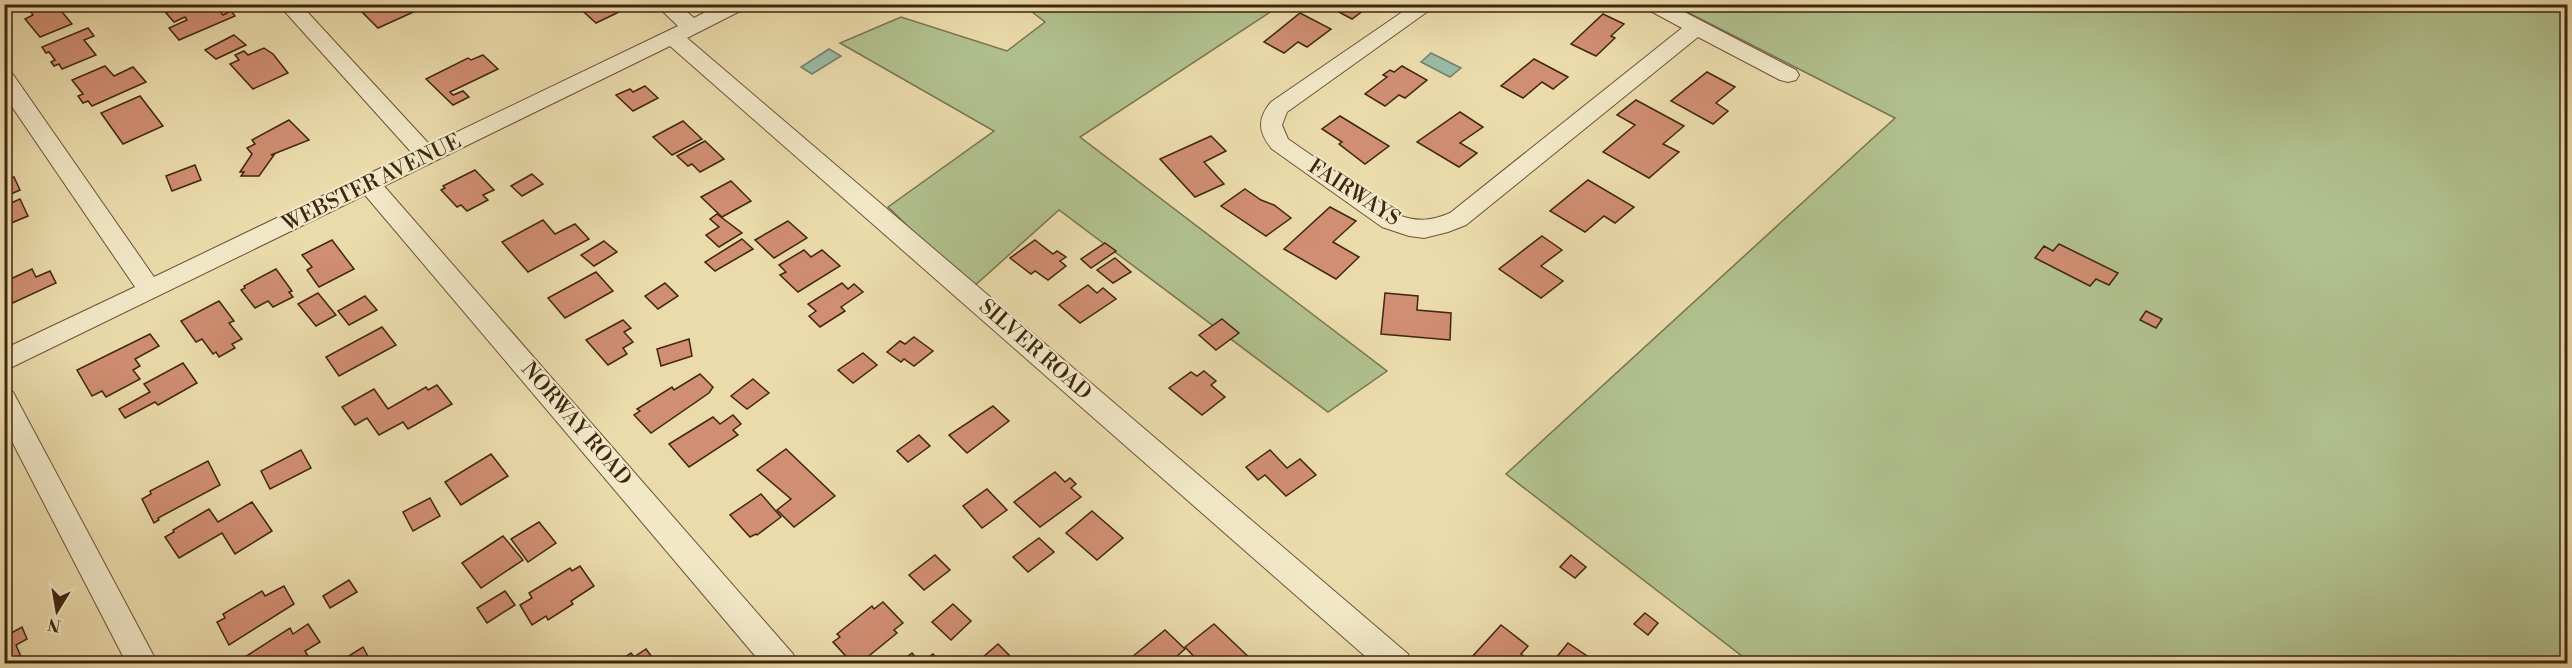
<svg xmlns="http://www.w3.org/2000/svg" width="2572" height="668" viewBox="0 0 2572 668" font-family="'Libre Bodoni',serif">
<style>
.green{fill:#b1c18e;stroke:#78744f;stroke-width:1.5}
.water{fill:#99bba6;stroke:#757f6a;stroke-width:1.5}
.building{fill:#d08e72;stroke:#3f2610;stroke-width:1.5}
.lines{fill:none;stroke-linecap:round;stroke-linejoin:round}
.minor-casing{stroke:#6a5337;stroke-width:2}
.minor{fill:#f2e8c8;fill-rule:evenodd}
.labels{text-anchor:middle;dominant-baseline:central;stroke-width:4.5;stroke-linejoin:round;paint-order:stroke}
.street-label{font-size:21px;fill:#3f2610;stroke:#f2e8c8}
</style>
<rect width="100%" height="100%" fill="#ebdbab"/>
<filter id="stains"><feTurbulence type="fractalNoise" baseFrequency=".00333" numOctaves="4"/><feColorMatrix values="0 0 0 0 .2 0 0 0 0 .09 0 0 0 0 .02 0 0 0 .5 -.17"/></filter>
<radialGradient id="worn" r=".72"><stop offset=".6" stop-color="#630" stop-opacity="0"/><stop offset="1" stop-color="#630" stop-opacity=".3"/></radialGradient>
<g class="green">
<path d="M1108 4 1281 5 1080 137 1387 371 1328 412 1059 210 972 288 888 207 994 131 840 43 901 17 1007 51 1045 22 1023 5H1094L1101 9Z"/>
<path d="M1673 5H2567V663H1751L1506 474 1895 118Z"/>
</g>
<g class="water">
<path d="M829 49 841 56 812 74 801 67Z"/>
<path d="M1431 53 1461 68 1450 77 1421 62Z"/>
</g>
<g class="building">
<path d="M47 4H65L58 7 72 24 40 37 25 19 33 15 30 11Z"/>
<path d="M186 4H214L223 15 231 11 235 16 179 40 169 28 187 20 185 17 174 22 166 13Z"/>
<path d="M354 4H431L378 28Z"/>
<path d="M575 4H614L621 11 596 23Z"/>
<path d="M1324 4H1372L1352 19Z"/>
<path d="M1300 13 1331 29 1307 47 1298 42 1284 53 1264 42Z"/>
<path d="M1603 14 1624 24 1611 36 1615 38 1596 56 1571 44Z"/>
<path d="M88 28 94 36 84 40 96 55 62 69 59 64 54 66 51 62 55 60 49 52 46 53 42 47Z"/>
<path d="M234 35 246 45 216 59 205 50Z"/>
<path d="M264 48 273 54 288 73 253 89 230 64 239 60 235 55 244 51 248 55Z"/>
<path d="M483 55 498 69 450 92 453 95 463 91 469 97 453 105 426 79 468 58 471 60Z"/>
<path d="M1534 59 1568 77 1553 89 1542 82 1523 98 1501 86Z"/>
<path d="M105 66 114 76 133 67 146 82 92 106 88 101 83 103 78 96 83 94 72 80Z"/>
<path d="M1402 66 1427 80 1405 98 1399 95 1385 106 1365 94 1387 77 1383 75 1390 70 1394 72Z"/>
<path d="M1707 72 1735 87 1716 103 1728 111 1713 124 1671 101Z"/>
<path d="M645 86 658 98 633 111 616 95 630 89 633 92Z"/>
<path d="M140 96 163 126 123 144 101 113Z"/>
<path d="M1636 100 1684 126 1663 144 1679 152 1649 178 1603 152 1635 125 1617 115Z"/>
<path d="M1460 112 1483 127 1460 143 1477 153 1459 167 1417 142Z"/>
<path d="M1340 116 1389 146 1365 164 1339 144 1342 142 1322 129Z"/>
<path d="M289 120 309 140 271 155H274L259 176H241L244 172H240L252 154 247 148 255 144 252 140Z"/>
<path d="M683 121 702 139 672 155 653 137Z"/>
<path d="M1211 136 1226 151 1204 162 1224 184 1195 197 1160 159Z"/>
<path d="M705 141 724 159 700 172 692 164 688 166 677 156Z"/>
<path d="M195 165 201 180 172 191 166 176Z"/>
<path d="M475 170 494 190 483 195 488 200 467 211 461 205 457 207 441 190 445 188 443 186Z"/>
<path d="M532 174 543 184 522 196 511 186Z"/>
<path d="M14 177 20 190 4 197V181Z"/>
<path d="M1588 180 1634 207 1615 223 1604 216 1585 232 1550 211Z"/>
<path d="M731 181 751 201 722 217 701 197Z"/>
<path d="M1245 189 1261 200 1274 205 1291 218 1266 236 1221 206Z"/>
<path d="M20 199 28 216 4 226V206Z"/>
<path d="M1330 207 1356 221 1333 242 1359 257 1336 279 1284 249Z"/>
<path d="M717 214 742 233 719 247 706 235 719 227 710 219Z"/>
<path d="M543 220 555 234 575 224 589 239 528 272 502 242Z"/>
<path d="M788 221 807 238 774 258 755 240Z"/>
<path d="M1542 236 1562 250 1541 266 1563 281 1541 298 1499 269Z"/>
<path d="M742 239 753 249 715 271 705 262Z"/>
<path d="M332 240 354 269 319 287 307 270 312 267 302 255Z"/>
<path d="M1035 240 1053 254 1057 251 1066 257 1060 261 1066 266 1048 280 1035 271 1031 274 1010 258Z"/>
<path d="M604 241 617 252 594 266 581 255Z"/>
<path d="M1105 243 1116 251 1091 268 1081 259Z"/>
<path d="M2059 244 2118 273 2109 285 2096 279 2090 286 2035 258 2044 246 2053 251Z"/>
<path d="M804 250 811 257 822 250 840 266 798 292 780 275 786 272 779 265Z"/>
<path d="M1115 258 1131 272 1113 283 1097 270Z"/>
<path d="M32 269 36 277 50 271 56 283 4 307V282Z"/>
<path d="M276 269 292 291 289 292 293 297 273 307 268 301 255 308 241 290 245 288 244 286Z"/>
<path d="M596 272 613 291 565 318 548 298Z"/>
<path d="M665 283 678 296 658 309 645 296Z"/>
<path d="M842 283 848 289 854 284 863 292 841 307 845 311 820 327 809 316 816 311 808 304Z"/>
<path d="M1088 285 1097 293 1103 288 1116 299 1080 323 1059 305Z"/>
<path d="M318 293 336 315 316 326 298 304Z"/>
<path d="M1385 293 1418 296 1417 310 1451 313 1450 340 1381 334Z"/>
<path d="M365 296 377 310 349 325 338 311Z"/>
<path d="M219 301 234 321 229 323 242 339 232 344 235 348 219 357 216 352 213 354 202 339 196 342 181 321Z"/>
<path d="M2146 311 2162 319 2156 328 2140 320Z"/>
<path d="M1222 319 1239 333 1216 350 1199 335Z"/>
<path d="M623 320 631 328 624 332 633 342 623 348 627 354 608 365 586 340Z"/>
<path d="M382 327 396 345 339 376 326 357Z"/>
<path d="M150 334 159 346 135 359 140 366 133 370 140 379 106 397 102 391 92 396 77 370Z"/>
<path d="M914 337 933 351 914 366 904 359 901 362 887 352 900 341 905 344Z"/>
<path d="M689 339 692 356 661 366 657 349Z"/>
<path d="M863 353 877 365 853 383 838 370Z"/>
<path d="M183 363 197 383 158 405 155 402 125 418 119 409 150 392 144 384Z"/>
<path d="M1204 371 1216 381 1211 385 1225 397 1202 415 1169 388 1191 372 1197 376Z"/>
<path d="M700 374 713 387 709 393 651 433 634 415 640 411 637 409 672 387 674 390Z"/>
<path d="M753 379 769 393 747 409 731 396Z"/>
<path d="M437 385 452 404 408 429 403 422 379 435 367 418 355 425 342 407 374 389 388 409 426 387 428 390Z"/>
<path d="M993 406 1009 421 967 453 949 435Z"/>
<path d="M733 415 741 424 733 430 738 435 689 467 669 444 713 417 720 424Z"/>
<path d="M919 435 930 446 908 462 897 451Z"/>
<path d="M786 449 835 496 794 527 777 510 791 499 757 470Z"/>
<path d="M301 450 311 468 270 489 261 471Z"/>
<path d="M1270 450 1287 468 1300 459 1316 475 1286 496 1265 475 1258 480 1246 467Z"/>
<path d="M491 454 508 476 461 505 445 482Z"/>
<path d="M208 461 220 485 158 518 159 520 154 523 142 499 151 494 150 491Z"/>
<path d="M1055 472 1065 482 1070 478 1076 484 1071 488 1081 497 1040 527 1014 502Z"/>
<path d="M987 489 1007 510 982 528 963 506Z"/>
<path d="M761 494 781 517 757 535 756 534 750 537 730 515Z"/>
<path d="M430 498 440 516 413 531 403 512Z"/>
<path d="M252 502 272 531 235 554 222 533 179 558 165 537 174 532 173 530 209 509 218 522Z"/>
<path d="M1092 511 1123 538 1097 560 1066 533Z"/>
<path d="M539 522 556 543 528 562 511 539Z"/>
<path d="M503 536 523 560 481 588 462 563Z"/>
<path d="M1039 538 1054 552 1028 572 1013 557Z"/>
<path d="M935 555 950 570 924 590 909 575Z"/>
<path d="M1571 555 1586 567 1575 578 1560 567Z"/>
<path d="M580 566 594 586 571 601 573 604 548 620 546 616 532 625 520 605 532 598 529 593 570 568 572 571Z"/>
<path d="M349 580 357 592 330 608 323 596Z"/>
<path d="M284 586 294 604 229 645 217 622 225 618 223 614 262 591 265 596Z"/>
<path d="M505 591 515 605 487 623 477 608Z"/>
<path d="M883 602 903 623 894 630 897 633 859 664H853L833 642 840 637 837 634 872 606 874 609Z"/>
<path d="M953 604 971 621 951 640 932 622Z"/>
<path d="M1645 613 1658 623 1648 635 1634 624Z"/>
<path d="M308 624 320 642 305 651 308 656 296 664H243L248 660 245 657 290 628 293 634Z"/>
<path d="M1214 624 1254 662 1201 664 1185 647Z"/>
<path d="M1501 625 1528 646 1521 654 1534 664H1478L1471 658Z"/>
<path d="M22 627 27 639 16 645 22 659 13 664H4V637Z"/>
<path d="M1165 630 1185 649 1168 664H1139L1132 657Z"/>
<path d="M1568 643 1590 658 1586 664H1551Z"/>
<path d="M998 644 1018 664H975Z"/>
<path d="M363 647 372 664H336Z"/>
<path d="M646 649 657 664H615L631 653 634 657Z"/>
<path d="M912 653 921 664H898Z"/>
<path d="M933 654 942 664 922 662Z"/>
</g>
<g class="lines">
<g class="minor-casing">
<g id="minor">
<path d="M278 4H300L430 145 678 26 655 4H678L694 18 721 4H749L746 8 687 38 1408 654 1412 664H1374L670 46 384 186 793 654 797 664H762L365 195 4 371V349L135 287 4 95V71L12 73 154 277 412 153Z"/>
<path d="M1414 4H1438L1287 112 1282 125 1288 139 1398 215C1417 222 1431 221 1450 213L1682 28 1645 8 1642 4H1669L1796 70 1799 75 1796 80 1788 82 1780 80 1698 37 1466 225 1448 232 1424 238 1409 236 1382 227 1272 149C1258 132 1257 119 1271 102Z"/>
<path d="M4 389 13 392 158 664H127L4 426Z"/>
</g>
</g>
<use href="#minor" class="minor"/>
</g>
<g class="labels">
<g class="street-label">
<text transform="translate(372 183) rotate(-26)">WEBSTER AVENUE</text>
<text transform="translate(1354 193) rotate(33)">FAIRWAYS</text>
<text transform="translate(1035 350) rotate(41)">SILVER ROAD</text>
<text transform="translate(576 424) rotate(49)">NORWAY ROAD</text>
</g>
</g>
<rect width="2572" height="668" fill="none" stroke="#ebdbab" stroke-width="24"/>
<rect x="6" y="6" width="2560" height="656" fill="none" stroke="#3f2610" stroke-width="3"/>
<rect x="12" y="12" width="2548" height="644" fill="none" stroke="#3f2610" stroke-width="1.5"/>
<g transform="translate(57 611) rotate(191)" stroke="#f2e8c8" stroke-width="4.5" paint-order="stroke">
<path d="M0-4.5L10 22L0 15L-10 22Z" fill="#3f2610"/>
<text y="-9" font-size="16" font-weight="bold" text-anchor="middle" fill="#3f2610">N</text>
</g>
<rect width="100%" height="100%" filter="url(#stains)"/>
<rect width="100%" height="100%" fill="url(#worn)"/>
</svg>
